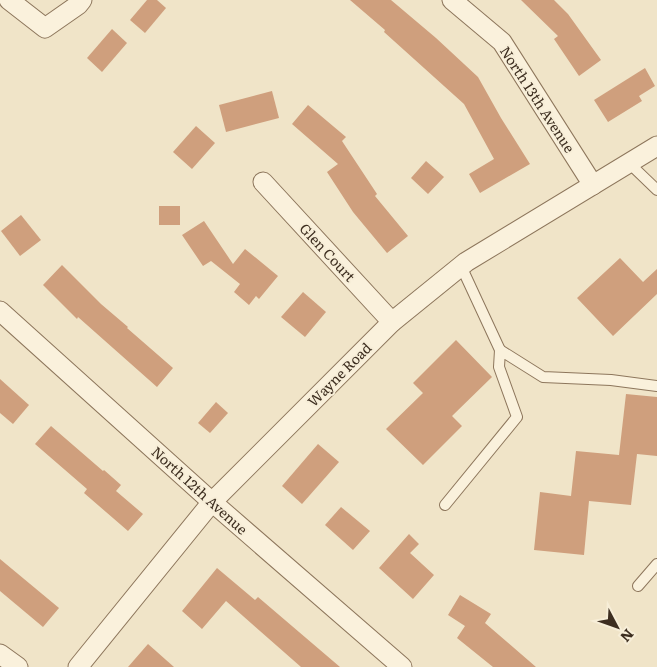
<svg xmlns="http://www.w3.org/2000/svg" width="657" height="667" viewBox="0 0 657 667" font-family="Literata,serif">
<style>
.building{fill:#cf9f7d}
.lines{fill:none;stroke-linecap:round;stroke-linejoin:round}
.lane-casing{stroke:#8d765c;stroke-width:12}
.street-casing{stroke:#8d765c;stroke-width:21}
.lane{stroke:#faf1dc;stroke-width:10}
.street{stroke:#faf1dc;stroke-width:19}
.labels{text-anchor:middle;dominant-baseline:central;stroke-width:4;stroke-linejoin:round;paint-order:stroke}
.street-label{font-size:14px;fill:#3d2e20;stroke:#f7eed8}
</style>
<rect width="100%" height="100%" fill="#f0e4c8"/>
<g class="building">
<path d="M147 0H157L166 8 145 33 130 20Z"/>
<path d="M350 0H391L436 38 478 77 501 118 530 164 480 193 469 174 494 159 464 104 384 32 385 30Z"/>
<path d="M521 0H554L568 14 601 60 579 76 554 39 558 36Z"/>
<path d="M112 29 127 43 102 72 87 58Z"/>
<path d="M645 68 655 86 639 96 642 101 608 122 594 100Z"/>
<path d="M272 91 279 118 226 132 219 105Z"/>
<path d="M308 105 346 137 342 141 377 194 375 196 408 236 387 253 353 212 327 172 338 164 292 124Z"/>
<path d="M196 126 215 143 192 169 173 152Z"/>
<path d="M426 161 444 177 428 194 411 178Z"/>
<rect x="159" y="206" width="21" height="19"/>
<path d="M21 215 41 240 20 256 1 231Z"/>
<path d="M204 221 233 264 245 249 278 276 259 299 256 296 249 305 234 292 240 284 211 261 203 266 182 235Z"/>
<path d="M620 258 643 282 657 269V294L613 336 577 298Z"/>
<path d="M62 265 101 304 128 327 127 328 173 368 157 387 78 317 77 319 43 285Z"/>
<path d="M303 292 326 312 305 337 281 317Z"/>
<path d="M456 340 492 377 452 416 462 426 423 465 386 429 423 393 413 383Z"/>
<path d="M0 379 29 405 13 424 0 413Z"/>
<path d="M626 394 657 397V456L637 454 631 505 589 501 584 555 534 550 540 492 571 496 576 451 619 455Z"/>
<path d="M216 402 228 413 210 433 198 423Z"/>
<path d="M51 426 103 471 104 470 121 485 116 491 143 514 128 531 84 493 87 489 35 444Z"/>
<path d="M318 444 339 462 302 504 282 486Z"/>
<path d="M341 507 370 531 353 550 325 525Z"/>
<path d="M409 534 419 544 410 553 434 575 413 599 379 568Z"/>
<path d="M0 559 59 608 43 627 0 591Z"/>
<path d="M217 568 255 600 258 597 340 667H301L226 601 202 629 182 611Z"/>
<path d="M460 595 491 614 485 623 536 667H493L457 638 465 626 448 615Z"/>
<path d="M148 644 174 667H128Z"/>
</g>
<g class="lines">
<g class="lane-casing">
<g id="lane">
<path d="M629 163 657 190"/>
<path d="M461 266 500 350"/>
<path d="M445 505 517 417 499 367 500 350 543 377 611 380 657 386"/>
<path d="M638 586 657 564"/>
</g>
</g>
<g class="street-casing">
<g id="street">
<path d="M9 0 45 28 78 5 82 0"/>
<path d="M452 0 502 42 593 185"/>
<path d="M263 182 392 322"/>
<path d="M0 311 212 502 402 667"/>
<path d="M0 654 18 667"/>
<path d="M78 667 212 502 392 322 466 262 657 146"/>
</g>
</g>
<use href="#lane" class="lane"/>
<use href="#street" class="street"/>
</g>
<g class="labels">
<g class="street-label">
<text transform="translate(538 99) rotate(57)">North 13th Avenue</text>
<text transform="translate(328 252) rotate(47)">Glen Court</text>
<text transform="translate(339 374) rotate(-45)">Wayne Road</text>
<text transform="translate(200 490) rotate(42)">North 12th Avenue</text>
</g>
</g>
<g transform="translate(617 627) rotate(131)" stroke="#f7eed8" stroke-width="4" paint-order="stroke">
<path d="M0-4L9 19L0 12L-9 19Z" fill="#3d2e20"/>
<text y="-8" font-size="14" font-weight="bold" text-anchor="middle" fill="#3d2e20">N</text>
</g>
</svg>
